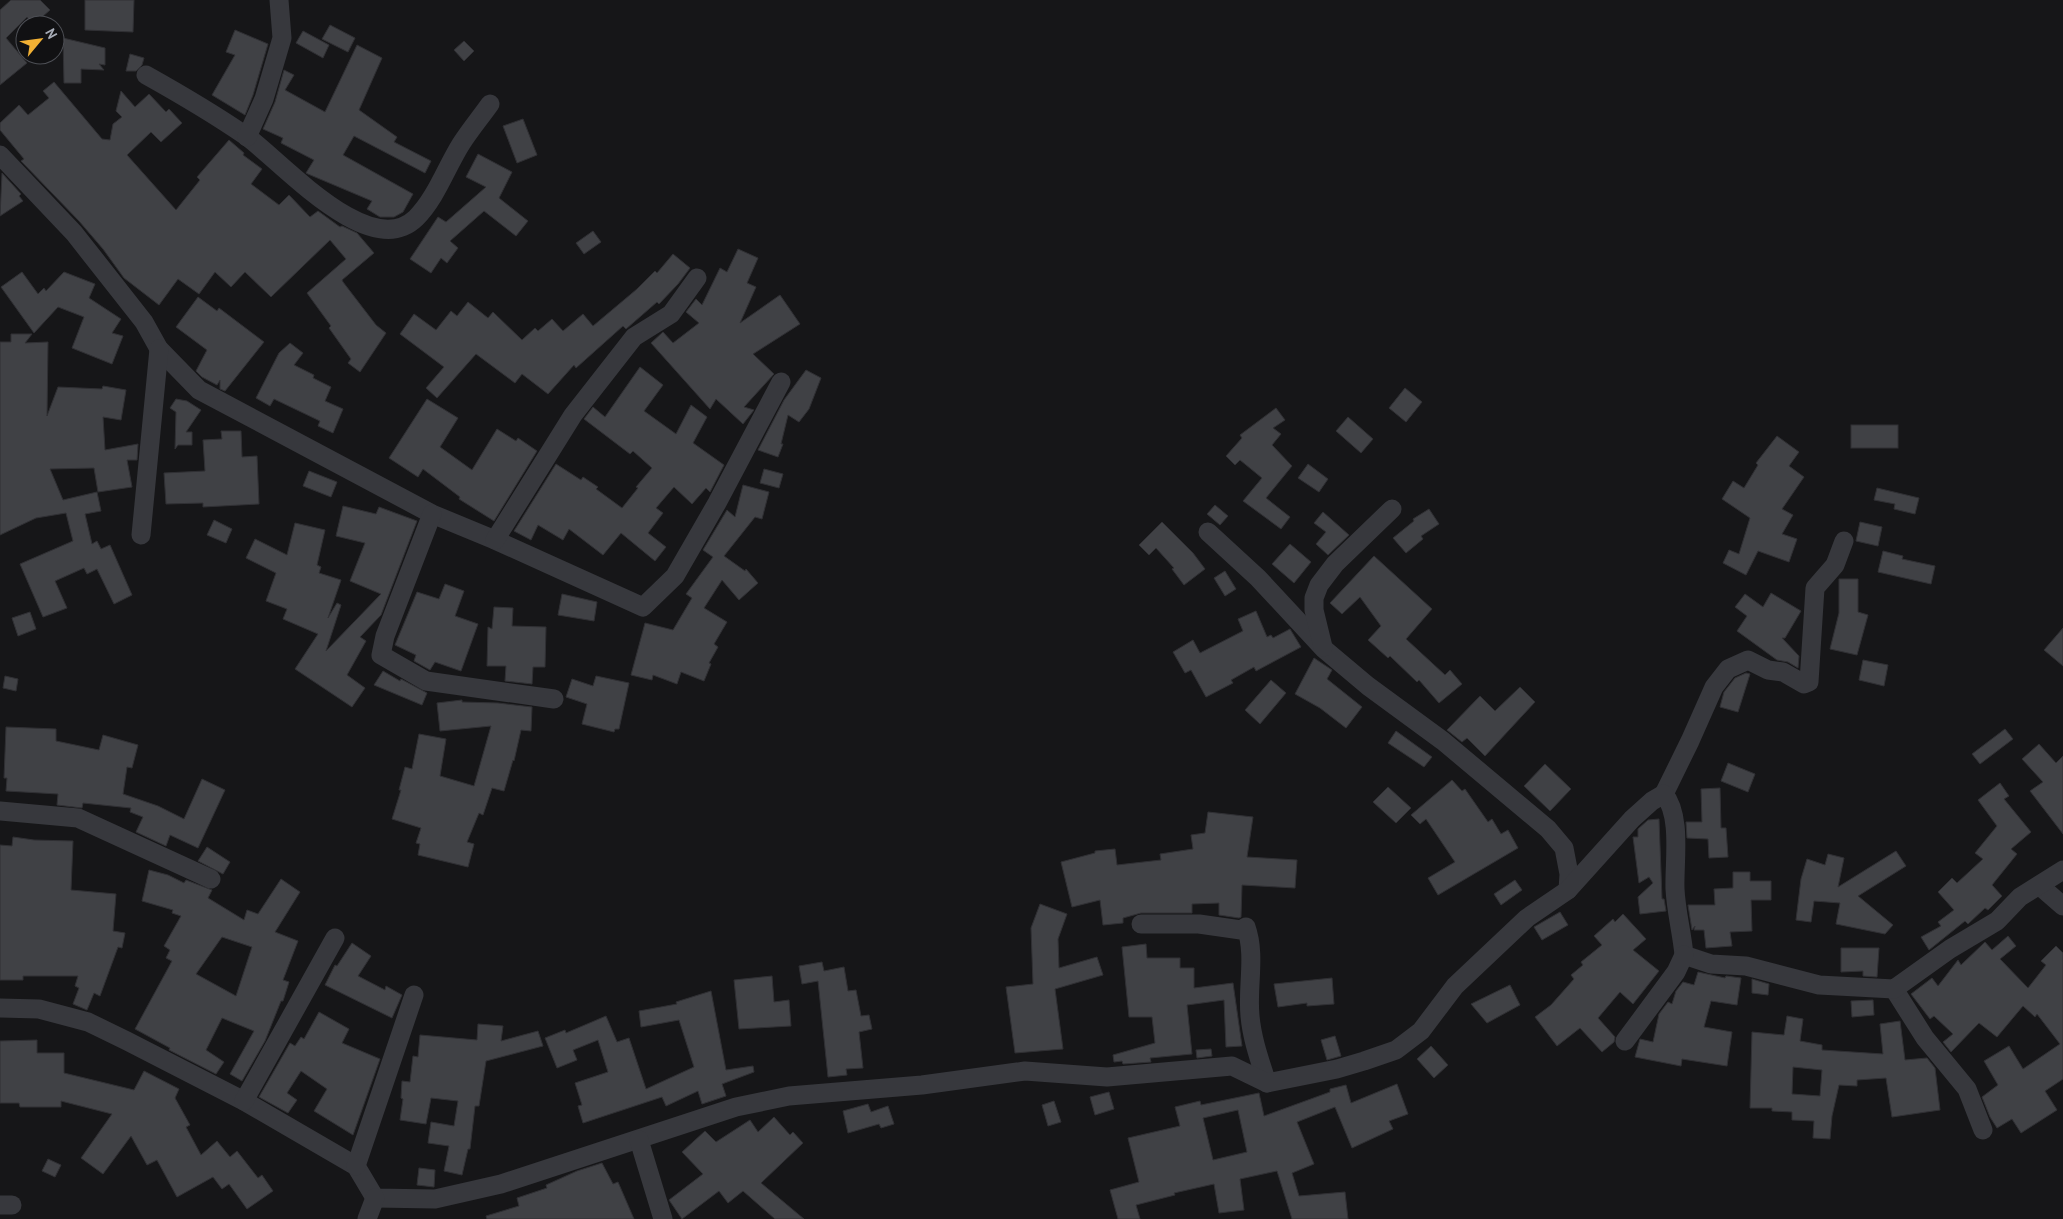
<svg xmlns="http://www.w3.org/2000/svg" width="2063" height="1219" viewBox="0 0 2063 1219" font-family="'PT Sans',sans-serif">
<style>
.building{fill:#404145;stroke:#303034;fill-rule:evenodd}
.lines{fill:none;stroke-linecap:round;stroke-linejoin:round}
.minor{stroke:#37383d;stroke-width:19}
</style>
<rect width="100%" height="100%" fill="#161618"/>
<g class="building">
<path d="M11 0H40L50 10 33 25 27 17 6 38 27 63 0 85V10Z"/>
<path d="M85 0H134L133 32 85 30Z"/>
<path d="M330 25 355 38 348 52 322 39Z"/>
<path d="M235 30 268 44 253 95 245 115 212 95 235 55 226 52Z"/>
<path d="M303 31 329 45 323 58 296 43Z"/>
<path d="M63 38 105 48V65L99 64 104 70 81 69V83H64Z"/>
<path d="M464 41 474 51 464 61 454 50Z"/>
<path d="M357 45 382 58 359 110 397 137 394 142 431 161 425 173 354 136 343 155 413 194 403 212 394 217H380L367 209 372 201 308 174 306 173 314 160 281 143 283 138 263 129 275 102 284 70 294 75 285 90 325 112Z"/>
<path d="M130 54 144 58 142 65 136 71H126Z"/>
<path d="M54 82 102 139 110 140 113 124 122 117 116 111 121 91 135 107 149 94 166 112 169 109 182 123 161 142 151 132 127 155 176 210 200 180 197 177 229 140 244 153 243 155 262 169 251 184 279 205 289 195 310 217 318 211 340 227 342 226 357 233 374 253 342 280 343 282 376 325 386 333 360 372 348 363 351 359 329 328 331 326 307 293 346 259 330 240 271 297 245 272 231 287 215 272 199 294 178 279 159 305 124 278 103 249 79 221 21 161 24 159 0 130V123L19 105 28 115 49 98 43 91Z"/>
<path d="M523 119 537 155 517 163 503 126Z"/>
<path d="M478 154 512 172 499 198 528 221 516 236 484 211 450 241 458 248 447 263 441 258 431 273 410 259 438 217 446 222 486 187 466 177Z"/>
<path d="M2 173 21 194 19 196 23 201 0 216Z"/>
<path d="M593 231 601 242 584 254 576 243Z"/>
<path d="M738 249 758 258 747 283 756 287 740 323 780 295 800 324 753 354 774 374 744 407 754 410 743 424 716 399 710 409 651 343 663 332 673 343 699 323 686 312 696 299 702 305 720 268 727 272Z"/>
<path d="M673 254 690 268 678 284 659 304 657 302 626 329 623 326 576 368 574 365 548 394 522 374 515 383 476 354 437 398 426 388 444 367 400 334 414 314 436 330 451 311 457 316 468 302 488 318 493 312 522 340 535 328 538 331 552 319 563 331 583 314 593 326 637 289 655 271 657 273Z"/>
<path d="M22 272 38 294 44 288 46 291 64 272 95 284 89 298 121 319 112 333 123 336 112 364 72 348 84 317 58 307 34 333 1 287Z"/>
<path d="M198 297 217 311 219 308 264 342 225 391 220 389V380L217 385 202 377 196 371 207 350 176 327Z"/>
<path d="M11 334H32L25 343 48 342 47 416 58 387 102 389 103 386 126 390 121 420 103 417 105 450 138 444 137 460H127L132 487 98 492 94 468 50 469 63 500 97 492 101 511 85 514 92 544 97 541 101 549 110 545 132 595 114 604 97 569 87 574 84 568 55 581 67 608 43 617 20 564 73 541 66 513 36 518 0 535V342H11Z"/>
<path d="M290 343 303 353 294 365 314 375 313 378 331 387 325 401 343 409 333 433 318 426 320 421 274 399 270 406 256 398 279 353Z"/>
<path d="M640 367 663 385 644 411 676 434 691 405 707 417 693 443 724 465 710 492 706 488 692 504 674 487 656 508 663 513 648 533 666 547 655 561 621 533 603 555 569 529 563 540 538 525 531 540 514 531 556 464 581 480 583 477 598 487 596 489 622 508 638 488 636 487 652 468 633 451 630 454 584 419 593 407 605 417Z"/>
<path d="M806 370 821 378 809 409 799 422 788 415 781 444H783L778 457 758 450 784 400Z"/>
<path d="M1405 388 1422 402 1406 422 1389 408Z"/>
<path d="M176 399 187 401 201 410 186 432H192V445H178L175 449 176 412 170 408Z"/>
<path d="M427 399 458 418 440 447 472 470 497 429 516 441 518 438 537 451 494 521 459 499 460 497 423 469 418 477 389 458Z"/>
<path d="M1276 408 1285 420 1273 428 1281 434 1272 445 1292 466 1266 498 1290 517 1281 529 1243 501 1262 478 1240 460 1235 465 1226 456 1242 438 1240 435Z"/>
<path d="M1348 417 1373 439 1361 453 1336 431Z"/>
<rect x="1851" y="425" width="47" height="23"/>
<path d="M221 431H241L242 457 257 456 259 504 203 507V503L166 504 164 473 205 471 203 440 222 439Z"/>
<path d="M1777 436 1799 452 1789 466 1804 477 1782 509 1793 515 1782 534 1797 539 1789 562 1758 551 1746 575 1723 563 1729 550 1739 554 1750 518 1722 499 1733 481 1744 488 1758 465 1756 463Z"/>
<path d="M1308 464 1328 479 1319 492 1298 478Z"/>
<path d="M764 469 783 474 779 488 760 483Z"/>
<path d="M309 471 337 482 331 497 303 486Z"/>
<path d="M743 485 769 492 762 519 755 517 724 556 745 571 746 569 758 583 739 600 722 580 704 608 727 622 714 644 718 647 709 663 711 664 704 681 681 672 677 684 653 675 652 680 631 675 645 623 673 630 692 598 686 594 713 557 703 550 727 510 735 517Z"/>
<path d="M1877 488 1919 498 1915 514 1894 509 1895 504 1874 500Z"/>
<path d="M1215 505 1228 516 1220 525 1207 514Z"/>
<path d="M343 506 376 514 379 507 417 521 381 615 360 637 366 641 347 675 365 688 352 707 295 669 318 634 283 619 287 609 266 601 276 573 246 558 255 539 287 555 295 523 325 530 317 565 321 567 319 573 341 580 328 618 337 603 341 605 326 651 381 594 350 581 365 543 336 536Z"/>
<path d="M1429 509 1439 524 1421 536 1423 539 1406 553 1393 538 1414 521 1413 519Z"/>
<path d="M1323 512 1349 535 1328 555 1316 544 1326 532 1314 523Z"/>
<path d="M214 520 232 529 226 543 207 535Z"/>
<path d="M1162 522 1193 553 1205 569 1184 585 1172 569 1174 568 1156 548 1149 555 1139 545Z"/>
<path d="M1860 522 1882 527 1878 546 1856 541Z"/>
<path d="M1290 544 1311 562 1294 583 1272 564Z"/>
<path d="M1883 551 1903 556 1902 559 1935 566 1931 584 1878 572Z"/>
<path d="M1374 556 1432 609 1406 639 1445 675 1450 670 1462 684 1439 703 1419 680 1417 682 1390 656 1388 658 1368 640 1381 626 1360 597 1342 614 1330 603Z"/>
<path d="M1225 571 1236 589 1225 596 1214 578Z"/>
<path d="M1839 579H1858V612L1868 615 1857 655 1830 649 1839 613Z"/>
<path d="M445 584 464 591 455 616 478 624 461 671 435 662 430 670 414 661 416 655 395 645 417 592 439 599Z"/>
<path d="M1771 593 1801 611 1785 638H1782L1799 656 1798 668 1788 662 1777 660 1737 631 1747 616 1735 607 1745 594 1763 607Z"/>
<path d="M562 594 597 602 594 621 558 615Z"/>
<path d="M494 607 513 608 512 626 546 627 545 667H533L532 684 505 681 506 666H487L488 627 492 629Z"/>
<path d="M1256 611 1267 637 1271 635 1273 638 1290 629 1301 647 1256 671 1254 667 1231 680 1233 683 1206 697 1191 670 1185 673 1173 652 1193 640 1200 653 1243 631 1238 619Z"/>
<path d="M30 612 36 629 18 636 12 618Z"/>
<path d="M2063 628V666L2044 650Z"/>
<path d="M1314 658 1332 670 1327 679 1362 707 1346 728 1320 708 1295 694Z"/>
<path d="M1863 660 1888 665 1884 686 1859 680Z"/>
<path d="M383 671 400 681 401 679 427 693 422 705 374 685Z"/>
<path d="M1746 673 1750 674 1738 712 1720 707 1724 692 1735 678Z"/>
<path d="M5 676 18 679 16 691 3 688Z"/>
<path d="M596 676 629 683 619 729H615L614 732 582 724 587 704 566 697 572 679 593 686Z"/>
<path d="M1271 680 1286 693 1260 724 1245 710Z"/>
<path d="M1520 687 1535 702 1485 756 1467 738 1462 742 1447 730 1480 696 1495 711Z"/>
<path d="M462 700V702L498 703 532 707 531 731 521 730 514 761 513 760 504 791 492 788 483 815 479 813 467 842 474 844 468 867 418 855 420 844 416 843 421 828 392 819 401 790H399L405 767 412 769 419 734 446 739 440 776 474 786 491 726 440 731 437 703Z"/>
<path d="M6 727 56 729V741L99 750 103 735 138 745 132 768 127 767 123 794 158 806 184 819 202 779 225 790 198 848 170 835 166 846 136 832 143 817 130 812 131 808 83 803 82 808 57 805 58 794 6 791 7 778H4Z"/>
<path d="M2005 729 2013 739 1980 764 1972 754Z"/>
<path d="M1396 731 1432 757 1424 767 1388 743Z"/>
<path d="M2039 744 2056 763 2063 756V834L2030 791 2043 782 2022 759Z"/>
<path d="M1728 763 1755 774 1748 792 1721 781Z"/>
<path d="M1545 764 1571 789 1550 811 1524 786Z"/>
<path d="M1452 780 1462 791 1465 789 1488 822 1492 819 1501 834 1508 830 1518 848 1438 895 1428 878 1455 862 1426 819 1420 824 1411 815Z"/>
<path d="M2000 783 2009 796 2004 799 2031 832 2011 849 2017 854 1992 885 2002 896 1988 910 1985 908 1968 924 1965 921 1929 950 1921 937 1941 926 1938 922 1954 910 1938 892 1952 878 1957 883 1983 859 1975 853 1997 826 1978 800Z"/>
<path d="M1388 787 1411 808 1396 823 1373 802Z"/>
<path d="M1720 788 1721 828H1726L1728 857 1709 858 1708 839 1687 838 1686 822H1702L1701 789Z"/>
<path d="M1208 812 1253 817 1247 857 1297 860 1295 888 1242 885 1241 917 1239 918 1219 915V903L1192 904V913H1141L1123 918V923L1103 925 1100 900 1072 907 1061 862 1095 853V851L1115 849 1117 865 1161 860 1160 854 1193 849 1191 835 1205 833Z"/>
<path d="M1659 819 1662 899H1664L1666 911 1640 914 1638 897 1653 883 1649 877 1639 883 1633 837H1638V829L1648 820Z"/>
<path d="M13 837 34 840 73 841 71 890 116 894 113 931 125 933 122 948 118 947 100 996 94 993 87 1010 73 1004 79 988 75 986 78 976H23V980H0V845L12 846Z"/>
<path d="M207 847 230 862 223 874 198 861Z"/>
<path d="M1896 851 1906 866 1858 896 1893 925 1885 934 1836 924 1840 903 1814 901 1811 922 1796 920 1801 879 1807 859 1825 865 1828 854 1844 858 1838 887Z"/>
<path d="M149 870 168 875 184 883 186 880 212 890 208 898 244 920 247 910 258 914 281 879 300 892 275 932 298 941 283 980 289 982 283 1001H281L265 1041 242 1081 230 1074 254 1031 222 1018 206 1050 224 1062 216 1074 169 1050 170 1048 135 1029 172 961 166 958 170 950 164 946 181 916 172 913 173 910 142 901ZM222 937 252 947 236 996 196 974Z"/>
<path d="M1733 872H1750V881H1771V900H1751L1752 931 1730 932 1732 946 1706 948 1704 930H1694L1695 926 1692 930 1688 905H1715L1714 889 1733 888Z"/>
<path d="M1515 880 1522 890 1501 905 1494 894Z"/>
<path d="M1040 904 1067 914 1058 939 1059 968 1097 957 1103 975 1055 989 1063 1049 1015 1053 1006 987 1033 984 1031 928Z"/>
<path d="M1560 912 1568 925 1542 940 1534 927Z"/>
<path d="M1623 914 1646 939 1633 950 1659 971 1633 1004 1620 992 1598 1018 1615 1037 1614 1042 1602 1052 1580 1028 1557 1046 1535 1017 1551 1005 1574 979 1571 975 1583 965 1581 962 1602 945 1594 936 1613 919 1615 922Z"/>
<path d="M2008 936 2016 946 2000 959 2028 988 2046 965 2041 961 2056 946 2063 953V1079L2045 1091 2057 1110 2021 1133 2012 1119 1997 1128 1990 1117 1982 1097 1998 1085 1984 1061 2009 1046 2023 1069 2060 1044 2037 1014 2035 1017 2023 1006 1997 1037 1979 1023 1951 1052 1943 1042 1953 1034 1934 1016 1930 1019 1911 994 1932 978 1938 986 1958 960 1961 965 1985 942 1992 950Z"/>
<path d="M352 943 371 956 358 976 385 990 386 986 402 995 392 1018 325 985 335 965 337 966Z"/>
<path d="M1146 944 1147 958H1180V968H1194V988L1233 983 1242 1046 1226 1047 1224 1000 1187 1005 1192 1054 1150 1058 1151 1062 1123 1064 1122 1061 1114 1062 1113 1055 1155 1043 1152 1017H1129L1122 947Z"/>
<path d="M1841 948H1879L1877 977 1863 976V971L1841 972Z"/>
<path d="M822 962 824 971 844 967 848 991 856 990 861 1016 869 1015 872 1029 859 1032 863 1068 846 1069 847 1075 828 1077 818 981 802 984 799 966Z"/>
<path d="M1698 972 1725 978 1726 976 1741 978 1737 1005 1711 1001 1704 1027 1732 1032 1727 1066 1682 1059 1681 1066 1635 1057 1640 1039 1653 1042 1659 1014 1668 1002 1672 1004 1676 991 1683 982 1694 985Z"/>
<path d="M772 976 774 1002 789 1000 791 1026 739 1029 734 980Z"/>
<path d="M1332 978 1334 1004 1307 1006V1003L1278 1007 1274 984Z"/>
<path d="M1752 979 1769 984 1768 995 1752 993Z"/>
<path d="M1510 985 1520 1005 1487 1023 1471 1004Z"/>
<path d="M711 991 726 1070 753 1066 754 1072 722 1084 726 1096 702 1104 698 1091 666 1106 662 1097 583 1123 578 1106 582 1105 575 1083 608 1072 598 1040 573 1050 577 1060 557 1068 545 1038 565 1030 566 1033 606 1016 617 1042 629 1038 646 1089 694 1067 679 1020 641 1027 639 1011 677 1004 676 1002Z"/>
<path d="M1873 1000 1874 1015 1852 1017 1851 1001Z"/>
<path d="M319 1012 349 1029 342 1043 380 1059 353 1135 314 1111 327 1089 301 1071 287 1093 297 1100 288 1113 259 1097 290 1043 295 1046 301 1037 304 1039Z"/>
<path d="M1787 1016 1803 1019 1800 1041 1822 1045V1050L1883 1054 1880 1024 1900 1021 1905 1060 1927 1058 1935 1068 1940 1110 1892 1117 1886 1078 1857 1080V1086L1839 1085 1832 1116 1830 1139 1813 1138 1814 1121 1792 1120V1112L1772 1111V1108H1750L1752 1032 1784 1035ZM1793 1067 1822 1070 1820 1096 1792 1094Z"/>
<path d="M478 1024 503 1026 501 1041 538 1031 543 1046 486 1061 479 1106H475L470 1149H468L462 1175 444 1171 449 1146 428 1143 431 1122 454 1126 458 1101 431 1098 426 1124 400 1120 403 1099 401 1098 402 1081 410 1082 413 1056 418 1057 420 1035 477 1040Z"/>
<path d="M1335 1036 1341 1056 1327 1060 1321 1040Z"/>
<path d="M37 1040V1053H64V1073L134 1090 144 1071 179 1089 175 1098 190 1125 186 1127 201 1155 217 1141 230 1157 237 1151 258 1178 262 1175 273 1191 247 1209 229 1184 222 1189 213 1177 177 1197 157 1160 147 1165 131 1136 103 1174 81 1158 112 1114 61 1101V1107H20L19 1103H0V1041Z"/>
<path d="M1431 1046 1448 1065 1434 1078 1417 1059Z"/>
<path d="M1211 1049 1212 1056 1197 1058 1196 1050Z"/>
<path d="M1397 1084 1408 1114 1389 1121 1393 1129 1352 1148 1335 1107 1297 1122 1314 1164 1292 1173 1299 1196 1345 1192 1348 1219H1292L1277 1171 1240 1179 1244 1210 1219 1213 1214 1184 1174 1193 1175 1195 1136 1205 1140 1219H1118L1110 1190 1139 1182 1128 1138 1180 1126 1175 1107 1200 1101 1201 1105 1259 1093 1264 1116 1330 1092V1089L1346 1085 1351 1103ZM1238 1110 1247 1152 1213 1160 1203 1118Z"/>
<path d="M1109 1092 1114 1109 1095 1115 1090 1097Z"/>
<path d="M1054 1101 1061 1122 1048 1126 1042 1105Z"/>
<path d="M868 1104 871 1112 888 1106 894 1124 881 1128 879 1124 848 1133 843 1111Z"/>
<path d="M774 1117 790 1135 793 1132 803 1143 761 1183 804 1219H775L743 1191 728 1203 719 1191 682 1219 669 1200 703 1174 682 1152 705 1131 716 1142 750 1120 758 1132Z"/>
<path d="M48 1159 61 1165 55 1177 42 1171Z"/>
<path d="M602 1163 613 1184 618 1182 634 1219H487L486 1216 519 1206 517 1198 547 1188 546 1185 577 1171Z"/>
<path d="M419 1168 435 1170 434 1187 417 1185Z"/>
</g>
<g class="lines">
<g class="minor">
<path d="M146 75C180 94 214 114 246 136 281 161 370 263 416 218 436 198 446 168 461 144 470 130 480 118 490 104"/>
<path d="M247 137 264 99 282 38 279 0"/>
<path d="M0 155 74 233 144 322 159 349 199 390 432 514 495 540 643 607 675 576 717 503 781 382"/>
<path d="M432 514 385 636 381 655 426 681 554 699"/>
<path d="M1208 532 1258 578 1324 649 1368 686 1443 741 1548 829 1564 848 1569 874 1568 890"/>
<path d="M141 535 159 349"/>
<path d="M495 540 573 415 634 337 671 314 697 278"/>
<path d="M1323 647 1314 610V598L1319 585 1335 564 1392 509"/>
<path d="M1664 794 1690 741 1714 687 1728 669 1748 660 1768 670 1783 672 1804 684 1809 682 1815 588 1835 565 1844 541"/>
<path d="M0 811 78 818 211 879"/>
<path d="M2040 886 2063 906"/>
<path d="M1141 924H1199L1241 930 1246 927C1256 955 1247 987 1250 1016 1252 1039 1260 1061 1267 1083"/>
<path d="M1894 989 1925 1038 1967 1089 1983 1130"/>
<path d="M0 1008 39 1009 88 1022 127 1041 244 1101 356 1166 375 1198 435 1199 501 1184 736 1107 789 1096 922 1085 1025 1071 1107 1077 1232 1066 1267 1083 1337 1069 1364 1061 1396 1050 1421 1031 1455 986 1527 918 1568 890 1632 819 1652 801 1664 794C1682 816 1674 862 1675 889 1676 911 1682 933 1684 955L1711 964 1746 966 1819 985 1894 989 1950 949 1997 921 2020 897 2063 870"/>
<path d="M1625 1041 1676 972 1684 955"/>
<path d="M244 1101 335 938"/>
<path d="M639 1140 663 1219"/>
<path d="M356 1166 414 995"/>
<path d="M0 1205H12"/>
<path d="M367 1219 375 1198"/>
</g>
</g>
<g transform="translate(40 40) rotate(61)"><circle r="24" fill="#111113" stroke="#4d4f55"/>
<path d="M0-4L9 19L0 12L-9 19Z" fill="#f2b134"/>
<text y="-8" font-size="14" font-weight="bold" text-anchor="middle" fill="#a8adb8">N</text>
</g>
</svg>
